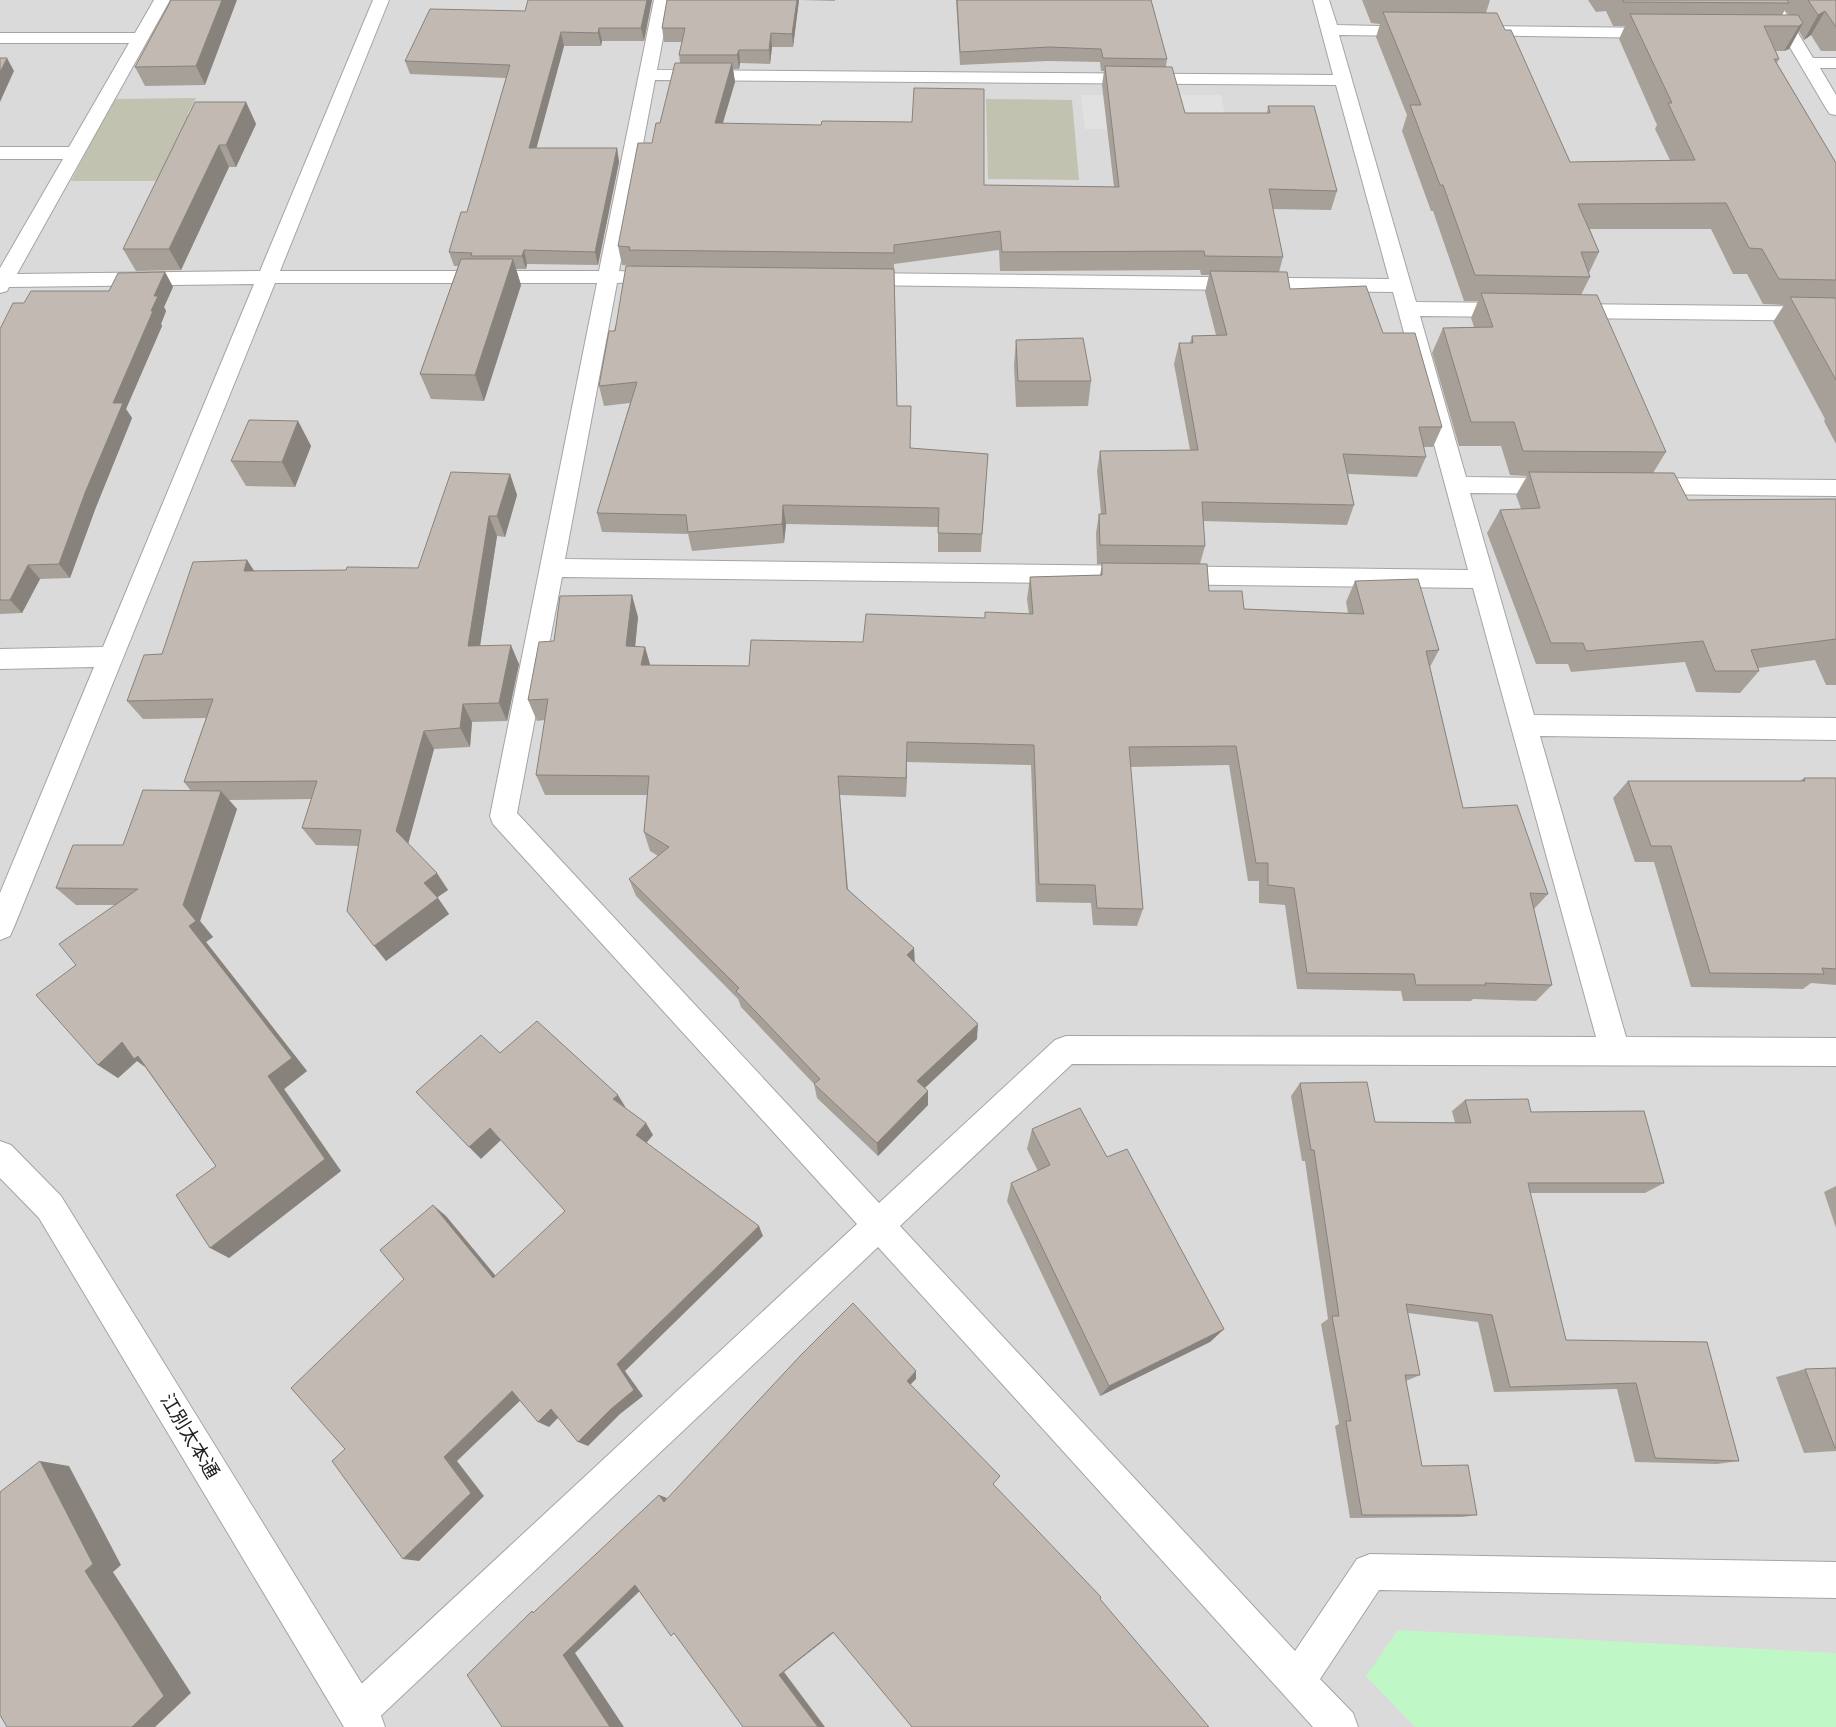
<svg xmlns="http://www.w3.org/2000/svg" width="1836" height="1727" viewBox="0 0 1836 1727" font-family="'Fira Sans Condensed','Noto Sans JP',sans-serif">
<style>
.residential{fill:#dbdada}
.construction{fill:#c1c2af}
.park{fill:#c0f7c7}
.parking{fill:#e1e1e1}
.lines{fill:none;stroke-linecap:round;stroke-linejoin:round}
.minor-casing{stroke:#a4a4a4;stroke-width:2}
.tertiary-casing{stroke:#a4a4a4;stroke-width:2}
.minor{fill:#fff;fill-rule:evenodd}
.tertiary{fill:#fff;fill-rule:evenodd}
.wall{fill:#a7a099;fill-rule:evenodd}
.shaded-wall{fill:#88827d}
.building{fill:#c2bab2;stroke:#88827d}
.labels{text-anchor:middle;dominant-baseline:central;stroke-width:4;stroke-linejoin:round;paint-order:stroke}
.near-street-label{font-size:19px;fill:#1d1d1d;stroke:#fff}
</style>
<rect width="100%" height="100%" fill="#eeebe3"/>
<rect class="residential" x="0" y="0" width="1836" height="1727"/>
<g class="construction">
<path d="M196 98 187 115H191L158 181H71L114 99Z"/>
<path d="M986 99 1072 100 1079 180 988 179Z"/>
</g>
<path class="park" d="M1398 1630 1836 1653V1727H1415L1366 1676Z"/>
<path class="parking" d="M1081 95H1221L1228 130 1085 129Z"/>
<g class="lines">
<g class="minor-casing">
<g id="minor">
<path d="M154 0H170L17 274 260 271 373 0H389L280 271H599L654 0H670L657 70 1333 75 1313 0H1329L1337 25 1420 27 1423 31 1420 35 1414 36 1339 35 1416 302 1512 303 1519 305 1522 310 1519 315 1512 317 1420 316 1466 477 1560 478 1568 480 1571 486 1568 492 1560 494 1470 493 1534 715 1836 718V740L1540 736 1626 1037 1836 1038V1066L1072 1064 900 1226 1295 1651 1357 1559 1370 1554 1836 1562V1598L1379 1590 1320 1679 1353 1713 1358 1727H1313L878 1247 370 1726H344L338 1713 344 1700 857 1224 493 824 490 816 597 283H275L14 927 10 936 0 940V893L94 667 0 669V649L103 647 254 284 9 287 7 291 0 293V268L63 159H0V147H69L129 43H0V33H135ZM655 80 1336 85 1389 279 857 273 850 274 847 279 850 284 857 285 1393 292 1468 570 565 559 617 283 634 282 637 277 634 272 619 271ZM562 577 1473 588 1596 1037 1066 1036 1055 1040 879 1203 517 813Z"/>
<path d="M1762 0H1778L1813 58H1836V68H1820L1836 95V115L1830 114 1827 110Z"/>
<path d="M1474 26 1659 28 1665 29 1668 33 1665 37 1659 38 1468 35 1465 31 1468 27Z"/>
<path d="M1568 304 1836 307V321L1568 318 1561 316 1558 311 1561 306Z"/>
<path d="M1645 478 1836 480V496L1645 494 1637 492 1634 486 1637 480Z"/>
</g>
</g>
<g class="tertiary-casing">
<path id="tertiary" d="M0 1141 11 1145 61 1196 380 1713 385 1727H344L39 1218 0 1178Z"/>
</g>
<use href="#minor" class="minor"/>
<use href="#tertiary" class="tertiary"/>
</g>
<g class="wall">
<path d="M171 0 205 85 145 86 135 67 167 8Z"/>
<path d="M652 0 644 41H602L601 46H564L536 148H617L619 162 598 265 527 264 526 269H516L521 285 484 401 431 399 420 374 458 266H454L449 252 467 212 506 78 410 74 405 61 525 11Z"/>
<path d="M667 0H799L793 47H772L770 64 740 63 739 69H733L735 82 723 123 984 185 1114 187 1102 85 1104 71H1101L1100 62 1048 61 960 65 956 0H1151L1167 59 1166 66 1185 113H1267L1268 106 1337 191 1331 210 1273 209 1283 257 1279 272 1290 289 1383 333 1442 427 1433 447H1423L1426 457 1417 477 1348 474 1354 505 1347 525 1203 521 1205 546 1200 564 1209 591 1244 609 1348 613 1346 602 1355 581 1439 650 1430 667 1463 808 1548 894 1534 909 1552 985 1536 1001 1473 999 1471 1001H1403L1401 991 1297 989 1285 905 1259 903V881H1248L1229 765 1130 767 1143 909 1137 926 1093 925 1091 903 1036 902 1031 765 907 762 906 797 840 795 848 889 915 963 977 1039 925 1088 928 1091V1105L878 1156 817 1098 814 1084 741 1007 738 999 636 896 629 879 658 856 650 851 644 832 647 795H545L536 775 545 720 537 721 528 700 554 641 638 617 635 647H645L650 665 749 666 985 618 1029 614 1027 599 1030 577 1100 575 1102 564H1097L1096 533 1099 514H1101L1097 471 1100 451 1190 450 1174 364 1179 343H1190L1192 336 1216 335 1205 292 1209 275H1201L1200 270 1000 271 999 250 894 264 897 406 911 448 988 454 981 552H938V527L786 524 784 543 692 551 688 534 602 532 597 513 630 403 604 406 599 386 632 266 622 265 618 246 652 143 660 123 680 63 679 55 682 42H664L662 28Z"/>
<path d="M801 0H835V1Z"/>
<path d="M1362 0H1490L1486 13 1505 30 1570 162 1670 160 1655 129 1657 125 1619 39 1625 26H1613L1606 11 1596 12 1588 0H1836V51H1821L1811 35 1804 40 1799 31 1789 49 1784 51H1776L1779 59 1777 63 1836 163V444L1824 421 1825 419 1773 322 1784 305 1763 304 1747 274H1733L1711 229H1590L1599 252 1589 273 1590 277 1581 295 1666 452 1653 473 1688 500 1836 499V685H1826L1815 660 1758 668 1759 671 1740 693 1696 692 1685 662 1571 672 1568 664H1536L1487 533 1500 510 1521 509 1516 495 1527 476 1510 475 1501 446H1459L1432 353 1443 328 1474 327 1471 318 1478 301H1464L1433 211H1431L1402 131 1407 115 1376 37 1380 24 1371 23ZM1785 10 1789 15H1782Z"/>
<path d="M246 102 256 124 236 167H229L181 270 136 271 123 249Z"/>
<path d="M165 272 173 287 164 307 166 311 161 324 162 326 126 409 132 418 96 507 70 578 40 579 22 613 0 614V329L24 303 109 291Z"/>
<path d="M1016 340 1091 381 1088 406 1016 407 1014 365Z"/>
<path d="M298 421 311 446 295 487 246 486 231 461Z"/>
<path d="M510 474 517 495 505 537 497 536 480 646 519 664 507 721 472 722 470 747 434 749 408 844 448 890 437 897 449 914 386 961 358 846 316 845 302 828 312 799 229 800 237 809 200 921 213 937 206 942 307 1071 284 1089 341 1171 229 1258 216 1166 145 1067 137 1061 118 1078 98 1065 76 965 115 905H76L56 888 123 845 191 791 184 782 206 718 143 719 127 701 162 654 247 560 254 571 346 570 418 568Z"/>
<path d="M1804 778H1836V985L1811 983 1803 989 1691 987 1654 862H1635L1613 798 1628 781H1800Z"/>
<path d="M1300 1083 1375 1122 1455 1123 1452 1111 1465 1100 1531 1112 1664 1183 1645 1193H1530L1566 1340 1707 1342 1739 1461 1717 1464 1635 1462 1617 1389 1494 1392 1478 1322 1408 1313 1420 1375 1406 1381 1422 1466 1477 1515 1462 1517 1350 1518 1335 1426 1339 1424 1321 1324 1328 1319 1305 1161H1302L1291 1096Z"/>
<path d="M1032 1129 1107 1157 1224 1329 1210 1342 1100 1396 1007 1201 1011 1183 1038 1171 1027 1149Z"/>
<path d="M1836 1186V1228L1824 1192Z"/>
<path d="M1836 1368V1451L1804 1453 1776 1377 1805 1369Z"/>
</g>
<g class="shaded-wall">
<path d="M222 0H237L205 85 196 66Z"/>
<path d="M647 0H652L644 41 641 28Z"/>
<path d="M797 0H799L793 47 792 34Z"/>
<path d="M1825 11 1811 35 1804 40 1818 15Z"/>
<path d="M1803 23 1789 49 1784 51 1799 26Z"/>
<path d="M599 28 602 41 601 46 598 33Z"/>
<path d="M561 32 564 46 533 161 529 148Z"/>
<path d="M771 33 772 47 770 64 769 50Z"/>
<path d="M739 50 740 63 739 69 737 55Z"/>
<path d="M7 58 14 71 0 102V72Z"/>
<path d="M732 63 735 82 717 142 715 123Z"/>
<path d="M246 102 256 124 236 167 226 145Z"/>
<path d="M219 145 229 167 181 270 169 249Z"/>
<path d="M617 148 619 162 598 265 595 252Z"/>
<path d="M524 250 527 264 526 269 522 256Z"/>
<path d="M513 259 521 285 484 401 475 375Z"/>
<path d="M165 272 173 287 164 307 166 311 161 324 162 326 126 409 132 418 96 507 70 578 59 564 113 403 151 311 154 296Z"/>
<path d="M298 421 311 446 295 487 282 462Z"/>
<path d="M510 474 517 495 505 537 497 516Z"/>
<path d="M783 505 786 524 784 543 782 524Z"/>
<path d="M489 516 497 536 477 665 468 646Z"/>
<path d="M247 560 260 580 244 571Z"/>
<path d="M28 565 40 579 22 613 10 600Z"/>
<path d="M632 595 638 617 633 667 626 646Z"/>
<path d="M511 645 519 664 507 721 499 703Z"/>
<path d="M645 647 651 668 641 665Z"/>
<path d="M463 704 472 722 470 747 460 728Z"/>
<path d="M424 731 434 749 407 848 396 831Z"/>
<path d="M907 742V762L906 797V778Z"/>
<path d="M221 791 237 809 200 921 213 937 206 942 307 1071 284 1089 341 1171 229 1258 210 1248 268 1076 189 926 183 905Z"/>
<path d="M437 873 448 890 435 899 424 883Z"/>
<path d="M438 898 449 914 386 961 374 946Z"/>
<path d="M914 948 915 965 907 955Z"/>
<path d="M978 1024 977 1039 917 1095V1081Z"/>
<path d="M122 1042 140 1058 153 1072 137 1061 118 1078 98 1065Z"/>
<path d="M928 1091V1105L878 1156 877 1143Z"/>
<path d="M618 1095 626 1108 613 1099Z"/>
<path d="M646 1123 653 1135 643 1147 636 1135Z"/>
<path d="M490 1128 501 1140 481 1159 469 1147Z"/>
<path d="M433 1205 446 1216 505 1287 493 1278Z"/>
<path d="M759 1226 763 1236 625 1371 643 1396 620 1414 588 1446 578 1442 617 1364Z"/>
<path d="M1224 1329 1210 1342 1100 1396 1109 1386Z"/>
<path d="M916 1371V1379L907 1388V1381Z"/>
<path d="M512 1391 524 1397 457 1461 484 1496 419 1561 403 1559 444 1457Z"/>
<path d="M551 1409 561 1415 549 1427 538 1422Z"/>
<path d="M40 1461 69 1466 121 1565 113 1572 191 1693 155 1727H132L85 1571Z"/>
<path d="M659 1495 667 1498 664 1502Z"/>
<path d="M635 1585 645 1586 575 1653 624 1727H610L563 1655Z"/>
<path d="M836 1631 784 1672 825 1727H818L779 1675 833 1632Z"/>
</g>
<g class="building">
<path d="M171 0H222L196 66 135 67 167 8Z"/>
<path d="M528 0H647L641 28H599L598 33 561 32 529 148H617L595 252 524 250 522 256H471L472 253 449 252 461 212H467L510 65 405 61 430 9 525 11Z"/>
<path d="M667 0H797L792 34 771 33 769 50H739L737 55H679L685 28H662Z"/>
<path d="M957 0H1151L1167 59 1103 58 1101 49 1049 47 960 52Z"/>
<path d="M1623 0H1787L1789 3 1623 2Z"/>
<path d="M1808 0H1836V27L1825 11 1818 15Z"/>
<path d="M1383 12 1497 13 1505 30H1511L1570 162 1695 160 1668 103H1672L1630 14 1798 15 1803 23 1799 26H1764L1779 59H1774L1836 163V280L1779 279 1762 249 1749 248 1726 203 1578 204 1599 252H1581L1590 277 1475 275 1443 185H1440L1410 105H1421Z"/>
<path d="M0 58H7L0 72Z"/>
<path d="M675 63H732L715 123 821 125 822 121 912 122 914 88 984 89V185L1119 187 1105 66 1172 67 1185 113H1270L1268 106H1314L1337 191 1269 189 1283 257 1205 256 1204 251 1002 252 1000 231 894 245V253L629 250 630 247 618 246 638 143H652L656 123H660Z"/>
<path d="M195 102H246L226 145H219L169 249H123Z"/>
<path d="M461 259H513L475 375 420 374Z"/>
<path d="M626 266 894 269 897 406H911L910 448 988 454 982 534 938 533 939 508 783 505 782 524 688 532 686 515 597 513 637 382 599 386 609 331H615Z"/>
<path d="M1210 271 1287 272 1290 289 1366 286 1383 333H1415L1442 427H1419L1426 457 1343 454 1354 505 1202 502 1205 546 1100 545 1099 514H1106L1100 451 1198 450 1179 343H1193L1192 336 1227 335Z"/>
<path d="M165 272 154 296H158L151 311H153L113 403H123L85 493 59 564 28 565 10 600H0V329L13 303H24L31 291H109L118 273Z"/>
<path d="M1481 293 1597 295 1666 452 1523 451 1514 422H1471L1443 328 1493 327Z"/>
<path d="M1790 297 1836 298V380Z"/>
<path d="M1083 338 1091 381H1018L1016 340Z"/>
<path d="M249 420 298 421 282 462 231 461Z"/>
<path d="M451 472 510 474 497 516H489L468 646 511 645 499 703 463 704 460 728 424 731 396 831 437 873 424 883 438 898 374 946 347 911 361 830 302 828 317 781 184 782 213 699 127 701 144 655 162 654 193 562 247 560 244 571 346 570 347 567 418 568Z"/>
<path d="M1529 472 1674 473 1688 500 1836 499V639L1751 650 1759 671H1715L1703 641 1586 651 1583 643H1551L1500 510 1540 508Z"/>
<path d="M1102 563 1207 564 1209 591H1242L1244 609 1364 614 1355 581 1418 579 1439 650 1426 651 1463 808 1517 805 1548 894 1530 893 1552 985 1485 983 1486 985H1416L1414 974 1307 973 1294 888 1268 885V863H1256L1236 746 1129 747 1143 909 1097 908 1095 885 1039 884 1034 745 907 742 906 778 838 776 847 889 914 948 907 955 978 1024 917 1081 928 1091 877 1143 814 1084 820 1079 736 991 739 988 629 879 669 847 644 832 649 776 536 775 548 699 528 700 539 642 554 641 560 596 632 595 626 646 645 647 641 665 749 666 751 640 863 642 866 614 985 618V612L1033 614 1030 577 1102 575Z"/>
<path d="M1804 778H1836V969L1822 968 1824 974 1710 973 1671 846H1651L1628 781H1805Z"/>
<path d="M143 790 221 791 183 905 196 921 189 926 292 1058 268 1076 325 1159 210 1248 176 1195 216 1166 138 1056 134 1059 122 1042 98 1065 36 995 76 965 59 944 138 889 56 888 73 845H123Z"/>
<path d="M537 1021 618 1095 613 1099 646 1123 636 1135 759 1226 617 1364 634 1390 611 1409 578 1442 551 1409 538 1422 512 1391 444 1457 471 1493 403 1559 332 1461 345 1449 291 1388 404 1279 380 1250 433 1205 493 1278 565 1211 490 1128 469 1147 416 1092 481 1035 500 1053Z"/>
<path d="M1367 1082 1375 1122 1471 1123 1465 1100 1528 1099 1531 1112 1644 1111 1664 1183H1528L1566 1340 1707 1342 1739 1461 1655 1458 1636 1383 1510 1387 1492 1315 1406 1304 1420 1375H1405L1422 1466 1468 1465 1477 1515H1362L1346 1421H1351L1332 1316H1339L1314 1150H1311L1300 1083Z"/>
<path d="M1080 1108 1107 1157 1127 1149 1224 1329 1109 1386 1011 1183 1050 1165 1032 1129Z"/>
<path d="M853 1303 916 1371 907 1381 1000 1476 993 1484 1101 1597 1100 1599 1209 1727H912L833 1632 779 1675 818 1727H743L674 1633 671 1636 635 1585 563 1655 610 1727H502L467 1675 532 1611 533 1613 659 1495 664 1502 800 1356Z"/>
<path d="M1836 1368V1448H1835L1805 1369Z"/>
<path d="M40 1461 93 1564 85 1571 164 1696 132 1727H7L0 1715V1492Z"/>
</g>
<g class="labels">
<g class="near-street-label">
<text transform="translate(190 1436) rotate(59)">江別太本通</text>
</g>
</g>
</svg>
